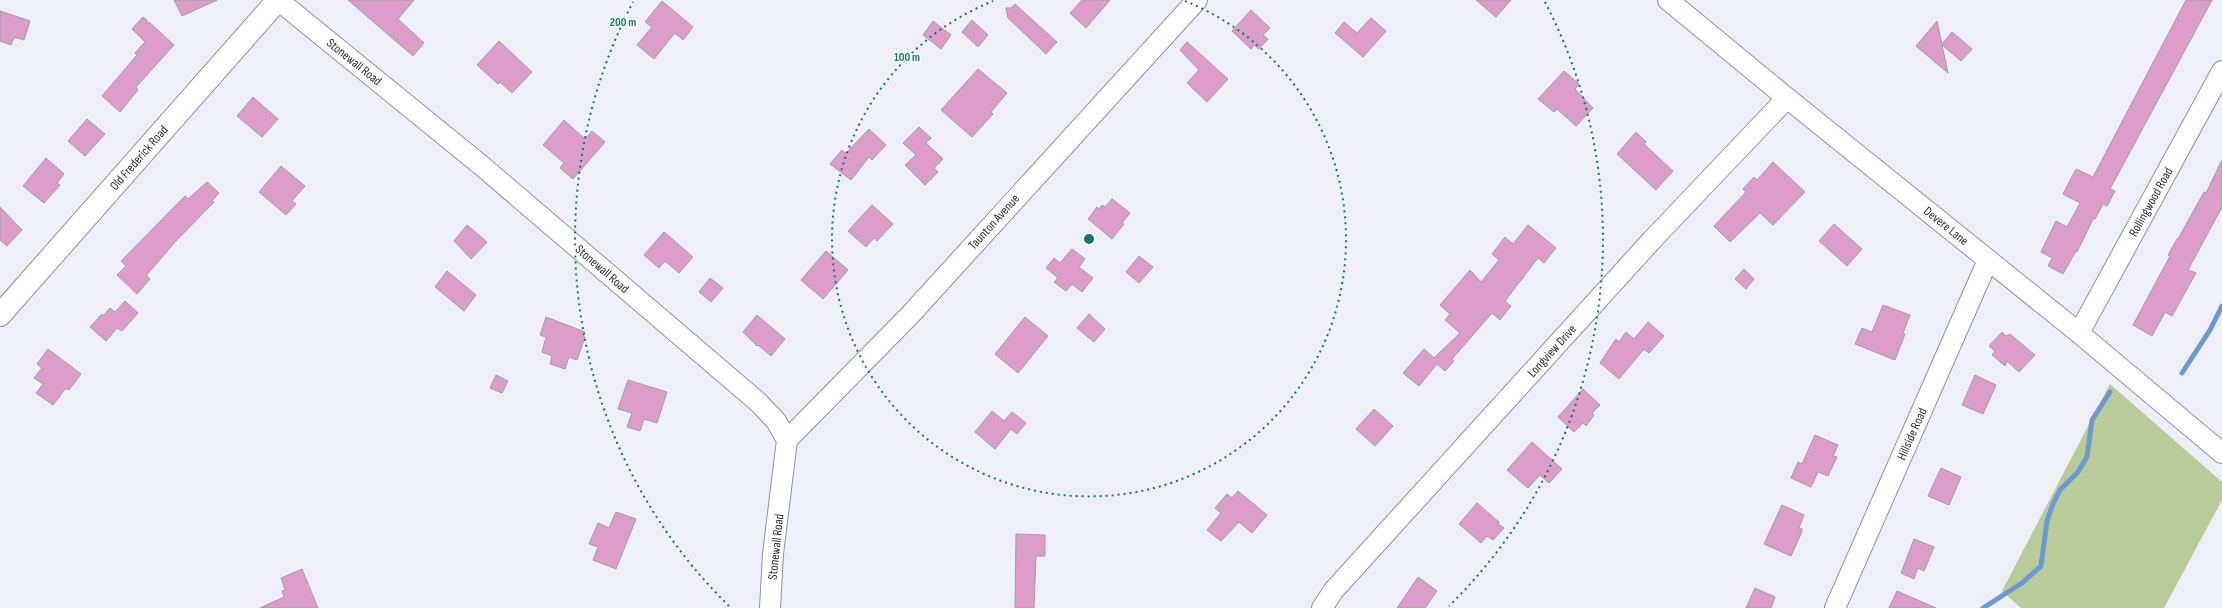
<svg xmlns="http://www.w3.org/2000/svg" width="2222" height="608" viewBox="0 0 2222 608" font-family="'Sofia Sans Condensed',sans-serif">
<style>
.green{fill:#b9cb99}
.lines{fill:none;stroke-linecap:round;stroke-linejoin:round}
.stream{stroke:#6e98d0;stroke-width:5}
.building{fill:#dc9dcb;stroke:#a49ba1}
.street-casing{stroke:#90919a;stroke-width:22}
.secondary-casing{stroke:#90919a;stroke-width:24}
.street{stroke:#fff;stroke-width:20}
.secondary{stroke:#fff;stroke-width:22}
.ring{fill:none;stroke:#0f766e;stroke-width:2;stroke-dasharray:2 4}
.labels{text-anchor:middle;dominant-baseline:central;stroke-width:3;stroke-linejoin:round;paint-order:stroke}
.street-label{font-size:13px;fill:#2c2d30;stroke:#fff}
.centre{fill:#0f766e;stroke:#fff;stroke-width:2}
.ring-label{font-size:12px;text-anchor:middle;font-weight:bold;fill:#0f766e;stroke:#fff;stroke-width:3;stroke-linejoin:round;paint-order:stroke}
</style>
<rect width="100%" height="100%" fill="#eeeff9"/>
<path class="green" d="M2110 384 2222 482V500L2164 608H2021L2002 591Z"/>
<g class="lines">
<g class="stream">
<path d="M2182 373 2210 330 2222 306"/>
<path d="M1983 608 2022 583 2041 566 2047 521 2053 504 2060 490 2078 472 2087 457 2092 420 2110 392"/>
</g>
</g>
<g class="building">
<path d="M174 0H217L182 16Z"/>
<path d="M348 0H414L398 19 424 43 413 56Z"/>
<path d="M1082 0H1110L1086 28 1070 13Z"/>
<path d="M1476 0H1511L1496 17Z"/>
<path d="M2186 0H2212L2110 189 2115 191 2107 206 2103 204 2095 219H2093L2077 252 2076 251 2063 274 2048 266 2052 258 2041 252 2056 221 2067 227 2080 203 2063 194 2076 169 2093 177Z"/>
<path d="M662 1 693 27 683 40 675 33 654 59 637 45 652 27 645 22Z"/>
<path d="M1015 4 1057 42 1046 54 1008 18 1006 8H1011Z"/>
<path d="M1251 10 1270 28 1263 35 1268 39 1259 49 1254 45 1251 49 1232 31Z"/>
<path d="M0 11 30 21 24 40 14 37 11 45 0 41Z"/>
<path d="M143 17 147 20V24L149 22 174 45 136 87 138 90 120 112 102 96 137 55 135 53 145 42 132 29Z"/>
<path d="M1371 18 1386 31 1363 57 1335 33 1344 22 1357 33Z"/>
<path d="M972 20 988 35 978 47 962 32Z"/>
<path d="M933 21 951 35 941 49 923 35Z"/>
<path d="M1937 21 1942 44 1952 32 1972 49 1961 61 1942 45 1948 73 1916 46Z"/>
<path d="M499 41 532 72 512 93 500 82 498 84 477 65Z"/>
<path d="M1187 42 1228 79 1207 102 1187 83 1199 70 1180 50Z"/>
<path d="M978 69 1007 93 991 112 993 114 972 137 941 110Z"/>
<path d="M1564 71 1579 84 1575 89 1593 108 1576 126 1557 109 1554 112 1538 99Z"/>
<path d="M253 97 278 119 262 137 237 116Z"/>
<path d="M87 119 105 134 85 156 68 141Z"/>
<path d="M564 120 585 139 592 131 605 142 573 179 560 168 564 163 543 145Z"/>
<path d="M919 127 931 138 926 143 943 159 934 168 938 172 925 185 905 165 916 155 903 143Z"/>
<path d="M869 129 886 145 872 160 869 157 851 180 830 164 842 150 846 153Z"/>
<path d="M1636 132 1646 142 1644 144 1673 171 1656 190 1617 154Z"/>
<path d="M46 158 64 174 57 183 60 185 44 203 23 186Z"/>
<path d="M2222 160V207L2188 270 2196 273 2172 316 2165 312 2152 336 2133 325 2170 256 2168 255 2177 239H2178L2204 192 2206 193Z"/>
<path d="M1773 162 1805 192 1773 225 1760 213 1730 242 1714 226 1746 192 1743 189 1754 177 1757 180Z"/>
<path d="M281 166 305 186 292 201 296 204 286 215 259 192Z"/>
<path d="M207 182 219 193 212 201 214 202 175 242 146 276 150 279 137 294 117 275 126 266 121 261 185 196 188 199Z"/>
<path d="M1112 199 1130 213 1122 223 1124 224 1112 239 1088 219 1097 207 1099 209 1102 205 1105 207Z"/>
<path d="M872 205 893 224 877 241 874 238 866 247 848 231Z"/>
<path d="M0 207 22 230 7 246 0 240Z"/>
<path d="M1834 224 1862 249 1847 266 1819 241Z"/>
<path d="M467 225 487 242 471 259 454 241Z"/>
<path d="M1528 225 1556 248 1544 263 1538 258 1505 301 1511 306 1500 320 1492 313 1452 359 1454 361 1445 371 1437 364 1419 386 1403 373 1424 349 1434 358 1460 333 1445 320 1450 314 1440 305 1470 270 1481 282 1499 260 1492 254 1505 237 1513 244Z"/>
<path d="M664 232 693 257 679 273 665 261 659 268 644 255Z"/>
<path d="M1072 249 1085 259 1079 267 1093 278 1082 292 1072 284 1066 291 1054 282 1058 278 1046 268 1054 258 1060 263Z"/>
<path d="M826 251 848 270 823 299 801 280Z"/>
<path d="M1139 256 1153 267 1139 283 1126 272Z"/>
<path d="M1744 269 1754 279 1746 289 1735 279Z"/>
<path d="M447 271 476 295 464 311 435 287Z"/>
<path d="M710 278 723 288 711 302 699 292Z"/>
<path d="M125 301 138 313 122 331 117 328 106 341 90 327 102 314 103 316 110 308 115 312Z"/>
<path d="M1883 305 1910 315 1903 333 1905 334 1895 360 1855 344 1862 328 1872 332Z"/>
<path d="M1089 314 1105 329 1094 342 1077 328Z"/>
<path d="M757 315 785 339 771 356 758 345 757 346 743 332Z"/>
<path d="M546 317 585 332 583 336 585 337 577 360 569 357 565 369 550 364 552 356 542 352 546 337 540 335Z"/>
<path d="M1025 317 1048 336 1018 373 995 354Z"/>
<path d="M1648 322 1664 336 1649 353 1644 349 1619 379 1600 363 1616 339 1619 342 1626 332 1634 339Z"/>
<path d="M2002 332 2006 336 2010 334 2035 355 2019 372 2007 361 2005 366 1992 355 1995 351 1989 346Z"/>
<path d="M48 349 81 374 69 390 66 388 53 405 36 393 43 384 34 378 42 368 37 364Z"/>
<path d="M496 375 508 381 502 393 490 388Z"/>
<path d="M1975 375 1996 385 1983 414 1962 405Z"/>
<path d="M628 380 667 392 657 423 644 419 640 431 627 427 632 413 618 409Z"/>
<path d="M1583 389 1600 405 1592 413 1594 415 1586 426 1583 423 1574 432 1558 417Z"/>
<path d="M1374 409 1393 426 1375 446 1356 429Z"/>
<path d="M992 411 1004 421 1012 412 1026 423 1017 434 1011 429 995 449 975 432Z"/>
<path d="M1815 435 1838 445 1833 456 1837 457 1828 476 1818 472 1811 487 1791 478 1798 462 1802 464Z"/>
<path d="M1532 442 1562 469 1549 483 1540 475 1528 488 1507 470Z"/>
<path d="M1941 468 1961 477 1949 505 1928 496Z"/>
<path d="M1238 491 1267 515 1252 533 1239 522 1221 541 1207 530 1221 513 1215 508 1227 494 1232 498Z"/>
<path d="M1477 503 1499 522 1498 524 1504 528 1493 540 1487 536 1481 543 1459 524Z"/>
<path d="M1782 505 1804 515 1799 528 1802 529 1801 534 1791 556 1764 544Z"/>
<path d="M616 512 636 519 616 569 593 560 598 547 589 544 598 523 609 528Z"/>
<path d="M1016 534 1045 535V556H1036L1034 608H1015Z"/>
<path d="M1914 539 1934 547 1924 571 1918 568 1914 579 1901 573Z"/>
<path d="M302 569 318 608H260L284 597 282 591 285 590 281 578Z"/>
<path d="M1418 577 1437 591 1425 608H1397Z"/>
<path d="M1755 588 1775 597 1771 608H1746Z"/>
<path d="M1897 591 1936 608H1889Z"/>
</g>
<g class="lines">
<g class="street-casing">
<g id="street">
<path d="M278 0 482 166 759 403 776 421 787 440 773 554 770 608"/>
<path d="M1668 0 1787 98 2079 333 2222 453"/>
<path d="M2079 333 2222 71"/>
<path d="M787 440 910 315 1197 0"/>
<path d="M1322 608 1334 590 1652 240 1787 98"/>
<path d="M1835 608 1988 260"/>
</g>
</g>
<g class="secondary-casing">
<path id="secondary" d="M0 315 278 0"/>
</g>
<use href="#street" class="street"/>
<use href="#secondary" class="secondary"/>
</g>
<g class="ring">
<path d="M1185 1A257 257 0 1 1 993 1"/>
<path d="M729 606A514 514 0 0 1 633 2M1545 2A514 514 0 0 1 1449 606"/>
</g>
<g class="labels">
<g class="street-label">
<text transform="translate(354 62) rotate(39)">Stonewall Road</text>
<text transform="translate(139 158) rotate(-49)">Old Frederick Road</text>
<text transform="translate(2151 202) rotate(-61)">Rollingwood Road</text>
<text transform="translate(994 222) rotate(-48)">Taunton Avenue</text>
<text transform="translate(1946 226) rotate(39)">Devere Lane</text>
<text transform="translate(602 269) rotate(41)">Stonewall Road</text>
<text transform="translate(1552 351) rotate(-48)">Longview Drive</text>
<text transform="translate(1912 434) rotate(-66)">Hillside Road</text>
<text transform="translate(776 547) rotate(-84)">Stonewall Road</text>
</g>
</g>
<circle cx="1089" cy="239" r="6" class="centre"/>
<g class="ring-label">
<text x="623" y="26">200 m</text>
<text x="907" y="61">100 m</text>
</g>
</svg>
